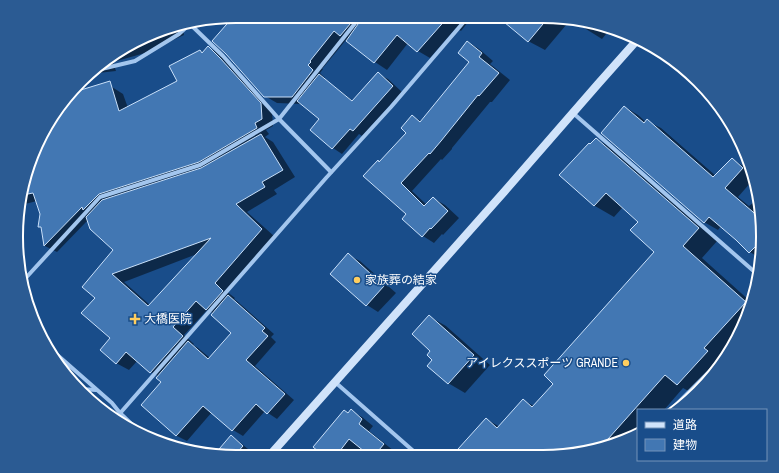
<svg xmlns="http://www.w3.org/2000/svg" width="779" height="473" viewBox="0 0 779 473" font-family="'Archivo Narrow','Noto Sans JP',sans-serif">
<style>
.shadow{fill:#0007;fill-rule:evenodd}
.building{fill:#4277b3;stroke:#c9e0fa;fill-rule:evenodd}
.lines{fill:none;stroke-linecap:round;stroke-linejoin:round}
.street{stroke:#a3c6ee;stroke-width:4}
.secondary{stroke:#d0e3fa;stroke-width:8}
.poi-dot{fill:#ffce5f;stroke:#194d8a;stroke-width:1.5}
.labels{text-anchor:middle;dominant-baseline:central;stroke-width:3;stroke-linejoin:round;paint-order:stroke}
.poi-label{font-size:12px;fill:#fff;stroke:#194d8a;text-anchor:start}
.rim{fill:none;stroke:#fff;stroke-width:2}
</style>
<rect width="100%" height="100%" fill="#194d8a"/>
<g class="shadow">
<path d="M236 16 472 17 461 31 456 28 430 58 418 51 408 43 387 70 375 62 346 40 322 69H323L320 73 325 78 324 79 353 101 378 74 388 79 402 92 362 136 359 134 342 154 333 148 311 130 321 119 302 104 277 103 265 96 228 24 221 19Z"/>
<path d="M500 17 571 18H572L545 50 528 41Z"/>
<path d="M572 18 611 28 602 39 586 29Z"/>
<path d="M182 25 184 35 145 53 113 62 116 71 89 74 102 61 166 28Z"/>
<path d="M468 42 479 49 493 61 490 64 510 80 492 102H490L452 148V149L442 160 441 159 412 191 427 205 433 198 445 205 459 218 443 235 442 234 434 243 423 236 407 214 380 163 408 132 412 116 421 121 470 62Z"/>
<path d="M208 47 220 54 272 111 273 126 266 130 269 134 265 137 273 142 295 177 274 190 277 194 247 212 274 236 226 291 235 298 234 299 238 302 274 334 271 337 276 342 255 366 294 400 277 419 265 411 243 436 233 430 212 412 187 441 177 436 143 405 162 382 158 376 151 372 138 360 129 370 116 363 111 338 96 298 114 250 88 220 57 252 45 246 42 228 39 226 41 214 37 201 21 205 28 166 61 102 112 87 123 94 128 108 178 81 200 51 204 53ZM197 254 151 306 124 282ZM207 310 213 313 232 333 210 358 198 348 193 345 194 344 184 335Z"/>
<path d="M625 107 638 115 646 122 647 121 661 128 716 176 732 159 748 169 752 181 738 197 749 206 758 199 761 207 758 257 750 252 721 226 718 230 704 222Z"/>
<path d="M596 139 616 150 718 240 702 258 751 302 718 371 692 393 683 388 664 410H638V434L613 445 557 457 468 456 460 449 486 419 500 427 523 400 534 406 555 384 656 252 639 222 623 207 614 217 595 206 561 175Z"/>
<path d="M348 255 360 261 396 293 378 312 367 305 331 274Z"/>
<path d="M430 317 446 326 490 365 465 393 448 383 434 360Z"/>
<path d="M351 411 362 417 373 426 369 431 394 451 390 456H313Z"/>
<path d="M231 436 237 440 248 449 243 455H215Z"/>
</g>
<g class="building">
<path d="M236 16H293L356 17 340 36 334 31 310 61 311 62 308 65 313 70 292 97H264L226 54 212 41 233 17Z"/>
<path d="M363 17H448L417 52 397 35 374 63 346 41Z"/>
<path d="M498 17 548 18 528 42Z"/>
<path d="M467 41 482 53 479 57 499 73 479 96 478 95 441 141 430 154 429 153 401 183 424 206 433 197 448 211 431 229 430 228 422 237 402 219 406 214 363 176 378 160 379 162 406 133 401 128 412 115 420 122 469 62 458 53Z"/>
<path d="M208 46 220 58 261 103 262 119 255 123 257 128 199 162 99 194 83 210 82 207 44 246 41 227H38L40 214 33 193 23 195 28 166 61 102 71 93 110 81 119 111 177 81 169 66 200 50 202 53Z"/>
<path d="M378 72 393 86 353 131 350 129 332 149 310 130 319 119 297 101 319 74 352 101Z"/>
<path d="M624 106 644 123 647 119 713 177 732 158 743 168 725 188 760 218 759 243 749 253 736 240 709 217 704 223 601 133Z"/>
<path d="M261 134 283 170 262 182 265 187 236 204 262 229 215 283 223 291 206 310 196 301 173 327 183 336 150 373 126 352 116 364 100 350 110 338 81 313 95 298 82 287 113 250 90 229 86 217 102 200 201 168ZM211 238 148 306 112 274Z"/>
<path d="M596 138 699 228 683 246 746 302 704 348 708 351 677 385 665 375 600 448 557 457 466 456 458 449 486 418 497 428 523 399 532 407 553 384 544 375 654 252 630 230 638 222 606 193 594 206 559 175 589 143 590 144Z"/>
<path d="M348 253 384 286 366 306 330 274Z"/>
<path d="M228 295 265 328 262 331 268 336 246 360 285 394 267 414 256 404 232 431 203 406 176 436 141 405 161 382 156 378 188 341 208 359 231 333 211 315Z"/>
<path d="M429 315 474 355 448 384 427 366 432 360 427 355 430 351 412 334Z"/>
<path d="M351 409 362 419 359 424 384 444 374 456H370L349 439 336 456H324L313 447 344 410 348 413Z"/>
<path d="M231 435 243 446 235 455H214Z"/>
</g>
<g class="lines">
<g class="street">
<path d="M190 24 223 56 279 119 331 172"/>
<path d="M93 71 135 61 179 34 191 23"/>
<path d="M573 113 757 274"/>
<path d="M23 281 100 197 200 165 279 119 360 17"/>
<path d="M46 345 112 403 120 413 144 436"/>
<path d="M335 382 419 456"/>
<path d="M81 389 96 390"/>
<path d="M671 410 725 356"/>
<path d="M115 419 326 178 391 107 468 17"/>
</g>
<path class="secondary" d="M270 455 425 281 504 192 598 84 638 39"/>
</g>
<g class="poi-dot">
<circle cx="357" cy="280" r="4"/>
<path d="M133 313h4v4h4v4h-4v4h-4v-4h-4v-4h4z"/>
<circle cx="626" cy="363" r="4"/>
</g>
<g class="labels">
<g class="poi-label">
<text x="365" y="280">家族葬の結家</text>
<text x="144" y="319">大橋医院</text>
<text x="618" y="363" text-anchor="end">アイレクススポーツ GRANDE</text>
</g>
</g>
<path d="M0 0H779V473H0ZM236 23H543A213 213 0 0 1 756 236V237A213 213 0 0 1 543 450H236A213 213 0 0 1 23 237V236A213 213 0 0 1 236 23Z" fill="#2b5b93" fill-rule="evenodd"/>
<path class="rim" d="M236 23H543A213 213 0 0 1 756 236V237A213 213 0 0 1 543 450H236A213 213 0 0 1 23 237V236A213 213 0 0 1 236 23Z"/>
<rect x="637" y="409" width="130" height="52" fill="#194d8a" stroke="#7594b9"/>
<rect x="645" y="422" width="20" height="6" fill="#d0e3fa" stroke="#7594b9"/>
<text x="673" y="429" font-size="12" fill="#ffffff">道路</text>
<rect x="645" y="439" width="20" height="12" fill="#4277b3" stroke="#7594b9"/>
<text x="673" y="449" font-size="12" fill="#ffffff">建物</text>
</svg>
